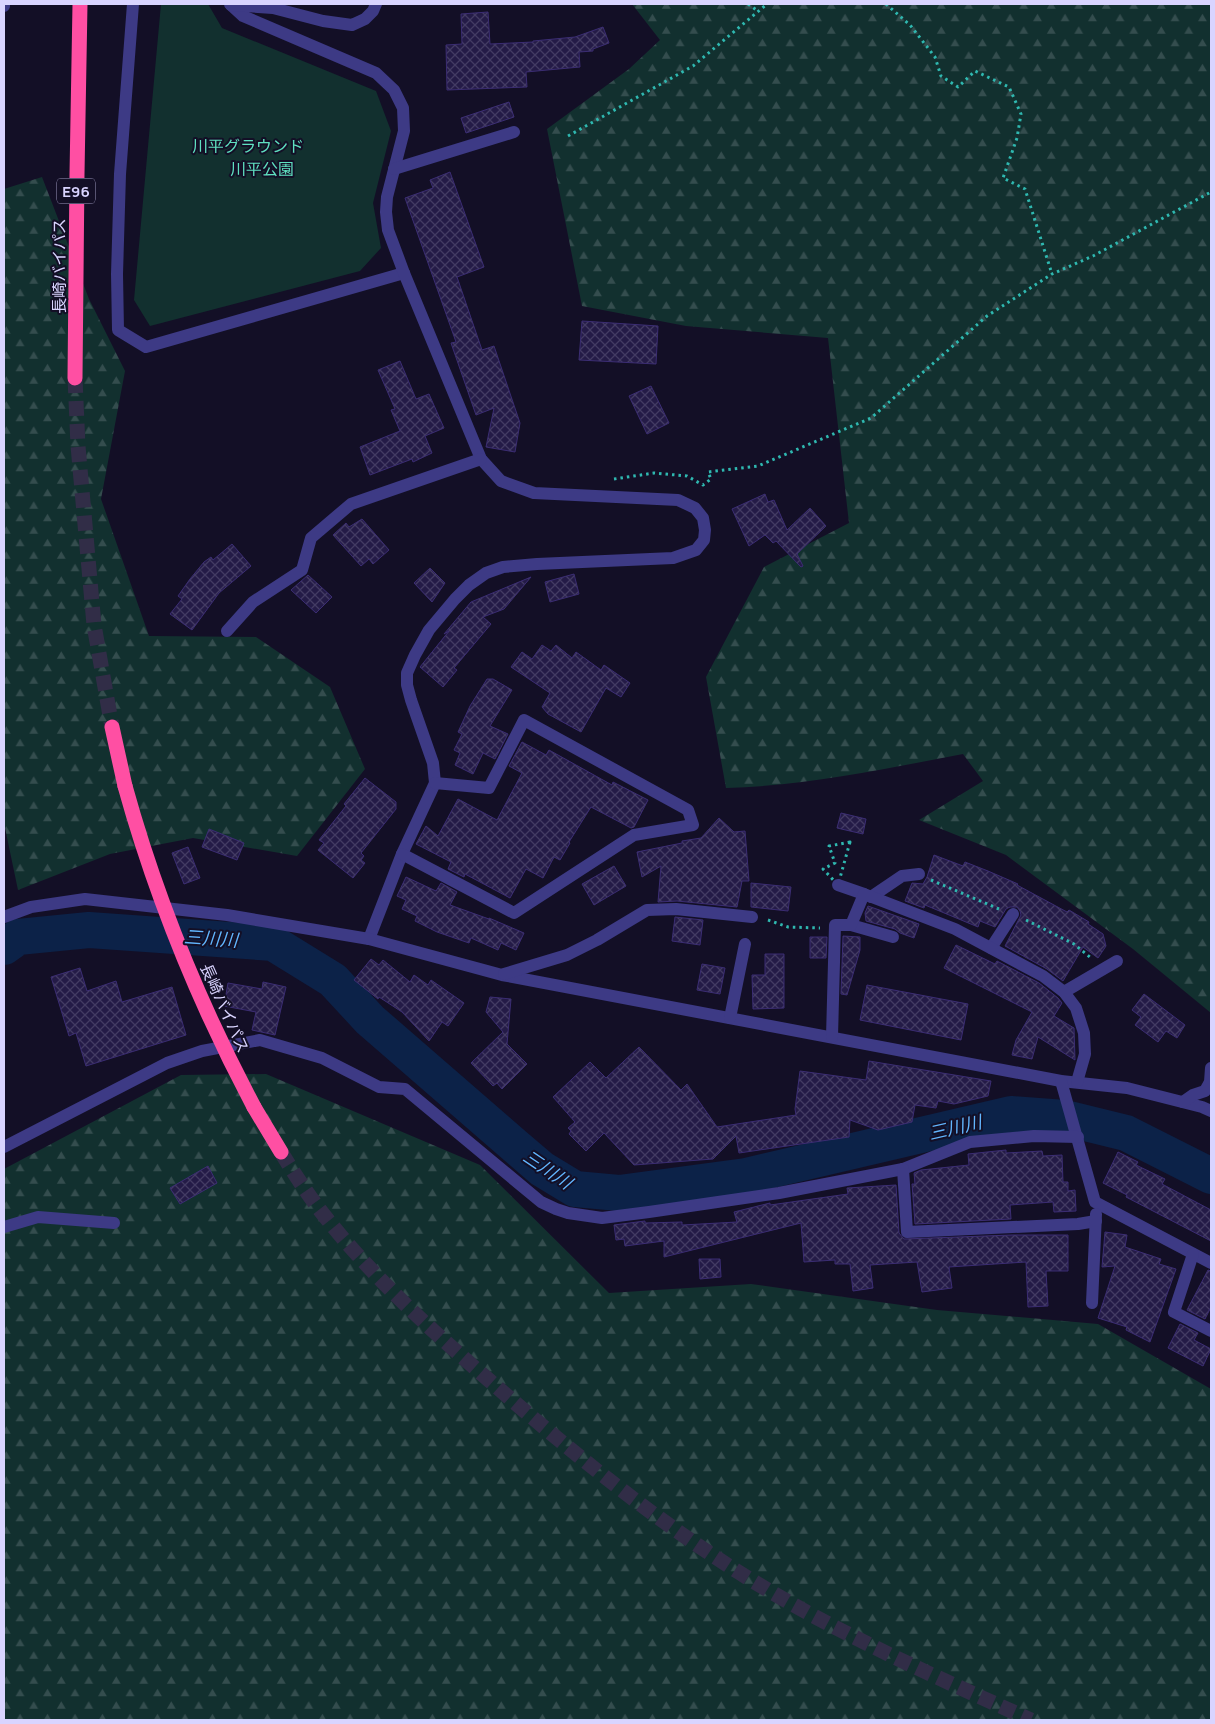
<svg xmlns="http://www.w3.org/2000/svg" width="1215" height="1724" viewBox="0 0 1215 1724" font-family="Manrope,'Noto Sans JP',sans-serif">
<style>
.forest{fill:url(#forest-firs)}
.park{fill:#12302f}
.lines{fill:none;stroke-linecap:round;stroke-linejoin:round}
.river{stroke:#0c2248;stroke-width:36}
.building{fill:url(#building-cross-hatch);stroke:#3b2d73}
.highway-tunnel{stroke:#312d47;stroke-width:15;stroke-dasharray:15 8;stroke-linecap:butt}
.path{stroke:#2fb8b0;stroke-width:3;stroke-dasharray:2.5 4;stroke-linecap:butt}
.minor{stroke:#3d3a85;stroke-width:12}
.highway{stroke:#ff4fa3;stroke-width:15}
.highway-bridge{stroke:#ff4fa3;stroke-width:15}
.labels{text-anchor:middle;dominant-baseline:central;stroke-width:4;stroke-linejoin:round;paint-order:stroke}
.shield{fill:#130f26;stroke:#9e99be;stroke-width:1}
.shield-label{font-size:15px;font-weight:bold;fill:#d9d4ff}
.park-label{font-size:16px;fill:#5fe0c0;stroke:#130f26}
.street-label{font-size:16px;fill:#d9d4ff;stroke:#130f26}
.water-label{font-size:18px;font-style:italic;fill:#62b6ff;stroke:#130f26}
</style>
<defs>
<pattern id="forest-firs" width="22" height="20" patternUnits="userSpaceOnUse" patternTransform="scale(1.25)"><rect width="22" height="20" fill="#12302f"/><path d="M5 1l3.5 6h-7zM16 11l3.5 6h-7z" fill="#344d4e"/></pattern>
<pattern id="building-cross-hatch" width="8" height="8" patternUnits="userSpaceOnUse" patternTransform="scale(1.25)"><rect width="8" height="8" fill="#241b47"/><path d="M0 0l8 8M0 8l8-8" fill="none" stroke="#433b63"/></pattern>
</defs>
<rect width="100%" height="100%" fill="#130f26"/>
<g class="forest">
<path d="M632 4H1211V1013L1133 949 1006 855 919 820 983 781 963 754C884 769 805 786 726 788L706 677 764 567 849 523 828 338 686 326 582 306 547 129 629 69 660 40Z"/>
<path d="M42 177 89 299 125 371 101 499 149 636 256 637 330 687 365 769 297 856 193 838 110 854 18 890 4 823 5 638 4 635V189Z"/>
<path d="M266 1074 480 1165 609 1293 751 1284 937 1310 1098 1324 1211 1389V1720H4V1169L181 1075Z"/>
</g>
<path class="park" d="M161 4H208L222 28 376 91 391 131 373 203 381 248 360 271 150 326 134 300Z"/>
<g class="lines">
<path class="river" d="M4 947 18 937 89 930 273 943 333 980 370 1020 514 1145 542 1169 575 1189 619 1193 746 1176 1011 1114 1065 1118 1126 1133 1211 1176"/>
</g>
<g class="building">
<path d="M488 12 490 44 533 42V41L575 37 603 27 609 43 593 49V51L579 52 580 67 526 72 527 87 447 90 446 45 462 44 461 14Z"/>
<path d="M509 102 514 117 466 133 461 118Z"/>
<path d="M450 172 484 267 457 277 482 350 494 346 520 423 515 452 486 447 494 408 476 415 451 343 456 342 405 198 433 188 430 180Z"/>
<path d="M582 321 658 326 656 364 579 360Z"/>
<path d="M400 361 416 399 429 394 444 428 425 436 432 453 413 462 412 459 370 475 360 447 400 431 391 410 395 409 378 370Z"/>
<path d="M651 386 669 423 647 434 629 396Z"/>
<path d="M765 494 768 502 774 500 787 530 810 508 826 526 797 554 803 566 801 567 776 541 773 543 765 535 749 546 732 509Z"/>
<path d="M362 519 389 550 373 564 369 559 361 566 333 535 346 523 349 527Z"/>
<path d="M232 544 251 566 219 593 192 630 170 614 182 599 178 596 190 579 204 562 211 557 213 560Z"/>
<path d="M430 568 445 583 432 602 414 583Z"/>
<path d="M574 574 579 594 550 602 545 582Z"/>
<path d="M308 575 332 597 316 613 291 590Z"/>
<path d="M531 577 504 609 483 617 491 624 454 668 457 670 443 687 420 667 449 631 444 634 471 602Z"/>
<path d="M542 645 551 651 556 645 572 658 576 652 601 670 604 665 630 683 621 697 606 688 581 732 548 714 542 707 550 693 511 667 522 652 532 659Z"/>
<path d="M487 679H493L512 690 490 726 508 734 495 759 483 753 473 774 455 765 460 753 454 750 462 734 458 732 470 706Z"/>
<path d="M522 742 546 755 549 750 612 785 613 782 648 800 634 827 631 828 591 807 569 842 570 843 560 860 554 857 543 878 526 869 510 898 465 874 464 877 448 869 451 862 416 844 426 826 438 836 458 799 497 820 522 773 509 766Z"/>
<path d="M365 778 396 802V809L361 853 364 856 361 860 365 863 353 878 318 850 324 843 319 840 346 806 344 804Z"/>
<path d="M841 813 866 819 863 834 837 828Z"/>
<path d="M719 818 734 832 745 831 749 881H742L737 907 677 901 658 902 661 866 642 877 637 852 682 843V841L701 838Z"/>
<path d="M209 829 244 843 237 860 202 847Z"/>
<path d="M188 847 200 878 184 884 172 853Z"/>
<path d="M934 855 963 866 965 862 988 871 1018 884 1017 885 1067 912 1069 910 1089 922 1088 924 1103 934 1106 946 1098 958 1083 947 1063 981 1047 969 1005 946 1021 915 1020 911 1017 907H1010L1006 909 995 927 980 921 978 927 925 905 924 908 905 901 912 883 923 884 927 877Z"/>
<path d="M614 866 626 886 594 905 582 884Z"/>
<path d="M406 877 436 891 441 883 457 892 450 905 489 919V918L524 933 516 950 501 943 498 950 471 938 469 943 437 932 415 921 417 916 402 909 406 900 397 896Z"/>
<path d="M751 883 791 887 788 911 751 907Z"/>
<path d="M868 906 919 924 914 938 900 933 895 929 866 921 865 913Z"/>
<path d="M675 917 703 920 700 945 672 941Z"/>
<path d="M843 936 860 937V950L847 995 841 994Z"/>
<path d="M810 937H827L826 958H810Z"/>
<path d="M956 945 995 964 997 961 1039 983 1058 998 1062 1003 1054 1016 1074 1028 1075 1060 1038 1037 1032 1059 1012 1055 1016 1040 1032 1012 944 968Z"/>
<path d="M765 954H784V1008L753 1009 752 975H765Z"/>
<path d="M371 959 379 965 383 960 410 982 414 975 428 985 431 980 464 1003 448 1026 442 1022 429 1041 402 1012 379 997 378 999 354 980Z"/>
<path d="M702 964 725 968 720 994 697 990Z"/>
<path d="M80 968 87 991 116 981 122 1002 172 987 186 1035 86 1066 76 1033 69 1036 51 977Z"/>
<path d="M263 982 286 987 275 1035 252 1030 256 1012 224 1006 228 983 262 989Z"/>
<path d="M867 985 968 1004 961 1040 860 1020Z"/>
<path d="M1144 994 1185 1025 1177 1038 1166 1031 1158 1042 1135 1025 1141 1017 1132 1010Z"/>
<path d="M490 997 511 999 507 1044 527 1064 502 1089 497 1083 493 1086 471 1063 503 1032 486 1012Z"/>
<path d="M639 1047 681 1090 687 1084 717 1127 796 1115 795 1109 800 1071 866 1080 869 1061 991 1081 988 1096 954 1104 938 1101 936 1108 915 1105 912 1122 878 1130 850 1120 849 1137 739 1153 736 1136 713 1159 634 1165 604 1133 586 1151 569 1134 571 1131 568 1128 575 1122 553 1097 590 1062 606 1078Z"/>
<path d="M1006 1150V1153L1042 1151 1043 1156 1062 1155 1063 1182H1068V1191L1075 1190 1076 1211 1054 1212 1053 1202 1010 1205 1011 1219 915 1224 912 1184H915L914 1173 921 1170 969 1165 968 1154Z"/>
<path d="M1118 1152 1138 1162 1136 1165 1165 1179 1162 1184 1211 1210V1241L1126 1197 1127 1195 1103 1183Z"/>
<path d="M208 1166 217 1183 180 1204 170 1188Z"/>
<path d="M896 1185 899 1233 904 1239 1012 1235H1068V1271H1046L1048 1306 1028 1307 1026 1262 949 1267 952 1288 922 1292 917 1262 870 1265 873 1288 853 1291 850 1264H835V1260L804 1262 801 1223 664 1257V1241L625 1246 624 1239 616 1240 614 1225 645 1221V1223L682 1222V1225L737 1222 734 1212 770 1203V1205L848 1194 847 1188Z"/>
<path d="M1105 1232 1127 1235 1125 1247 1161 1259 1159 1264 1176 1269 1150 1342 1126 1330 1127 1327 1098 1318 1115 1266 1102 1267Z"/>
<path d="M699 1259H720L721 1277 700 1279Z"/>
<path d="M1208 1270 1211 1271V1307L1205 1319 1187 1310Z"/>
<path d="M1180 1324 1198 1333 1194 1340 1211 1349 1203 1366 1168 1348Z"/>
</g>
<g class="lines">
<g class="highway-tunnel">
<path d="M75 378 78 446 94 625 112 727"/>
<path d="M281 1152C295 1175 310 1198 327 1219 375 1279 432 1331 490 1381 569 1450 651 1517 740 1573 832 1631 932 1675 1031 1720"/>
</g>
<g class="path">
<path d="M748 4 758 11"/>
<path d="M886 4 910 25 935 57 941 76 958 87 975 71 1009 87 1021 114 1017 138 1003 178 1025 189 1052 274"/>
<path d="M568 136 693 66 767 4"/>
<path d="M614 479 654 473 687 476 703 485 711 479 708 472 758 466 871 418 987 316 1052 274 1093 256 1211 192"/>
<path d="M850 842 838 885 823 869 835 863 829 846Z"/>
<path d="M931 880 999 909"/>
<path d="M768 920 788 927 820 928"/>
<path d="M1026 920 1074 944 1091 958"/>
</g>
<g class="minor">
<path d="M133 4 120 174 117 274 118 330 146 347 404 273"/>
<path d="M230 4 243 16 376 73 394 90 403 108 404 131 387 197 386 212 388 230 404 273 481 459 501 481 534 493 678 500 695 508 703 518 705 530 704 540 696 550 673 558 537 564 503 567 486 573 469 585 455 599 429 630 415 655 407 673V685L411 700 433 763 435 783 402 854 369 939"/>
<path d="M231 5 273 8 323 21 352 25 365 19 373 11 376 4"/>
<path d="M4 6V4"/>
<path d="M394 169 514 132"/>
<path d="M227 631 253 602 302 570 311 538 351 504 481 459"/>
<path d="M402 854 514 913 634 835 693 825 688 810 524 720 489 788 435 783"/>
<path d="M838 885 864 894"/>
<path d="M871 897 902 876 919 874"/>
<path d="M4 917 31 907 85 899 227 915 369 939 502 975 1061 1081 1127 1088 1202 1107 1211 1111"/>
<path d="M851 925 893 937"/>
<path d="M991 948 1013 914"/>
<path d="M504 974 567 955 597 940 647 910 676 909 752 917"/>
<path d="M1064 992 1117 961"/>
<path d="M730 1018 745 944"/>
<path d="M832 1037 835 925H851L864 894 955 929 1043 976 1064 992 1076 1008 1084 1033 1085 1054 1077 1082"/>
<path d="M1061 1081 1095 1202 1211 1263"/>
<path d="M1183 1102 1193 1095 1205 1091 1210 1082 1211 1068"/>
<path d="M4 1147 167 1063 202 1051 260 1040 322 1058 379 1087 405 1089 541 1202 556 1209 568 1213 602 1218 649 1212 779 1193 903 1169 970 1142 1034 1136 1078 1137"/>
<path d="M903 1169 907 1232 1078 1224 1096 1221"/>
<path d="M4 1227 38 1217 114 1223"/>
<path d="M1193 1254 1174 1312 1211 1331"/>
<path d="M1092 1303 1096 1214"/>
</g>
<g class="highway">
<path d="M75 378 77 174 80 4"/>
<path d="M112 727 125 786"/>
<path d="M254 1107 281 1152"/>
</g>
<path class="highway-bridge" d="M125 786C156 898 200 1005 254 1107"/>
</g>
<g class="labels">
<rect class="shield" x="57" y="178.5" width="38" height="25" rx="4"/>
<g class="shield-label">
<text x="76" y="191">E96</text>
</g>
<g class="park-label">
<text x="248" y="146">川平グラウンド</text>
<text x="262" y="169">川平公園</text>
</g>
<g class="street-label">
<text transform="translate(59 266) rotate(-90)">長崎バイパス</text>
<text transform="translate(225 1008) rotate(66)">長崎バイパス</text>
</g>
<g class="water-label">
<text transform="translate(211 938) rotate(4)">三川川</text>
<text transform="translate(955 1127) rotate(-13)">三川川</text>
<text transform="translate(548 1169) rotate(34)">三川川</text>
</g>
</g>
<rect width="1215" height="1724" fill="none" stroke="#d9d4ff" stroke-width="10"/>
</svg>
